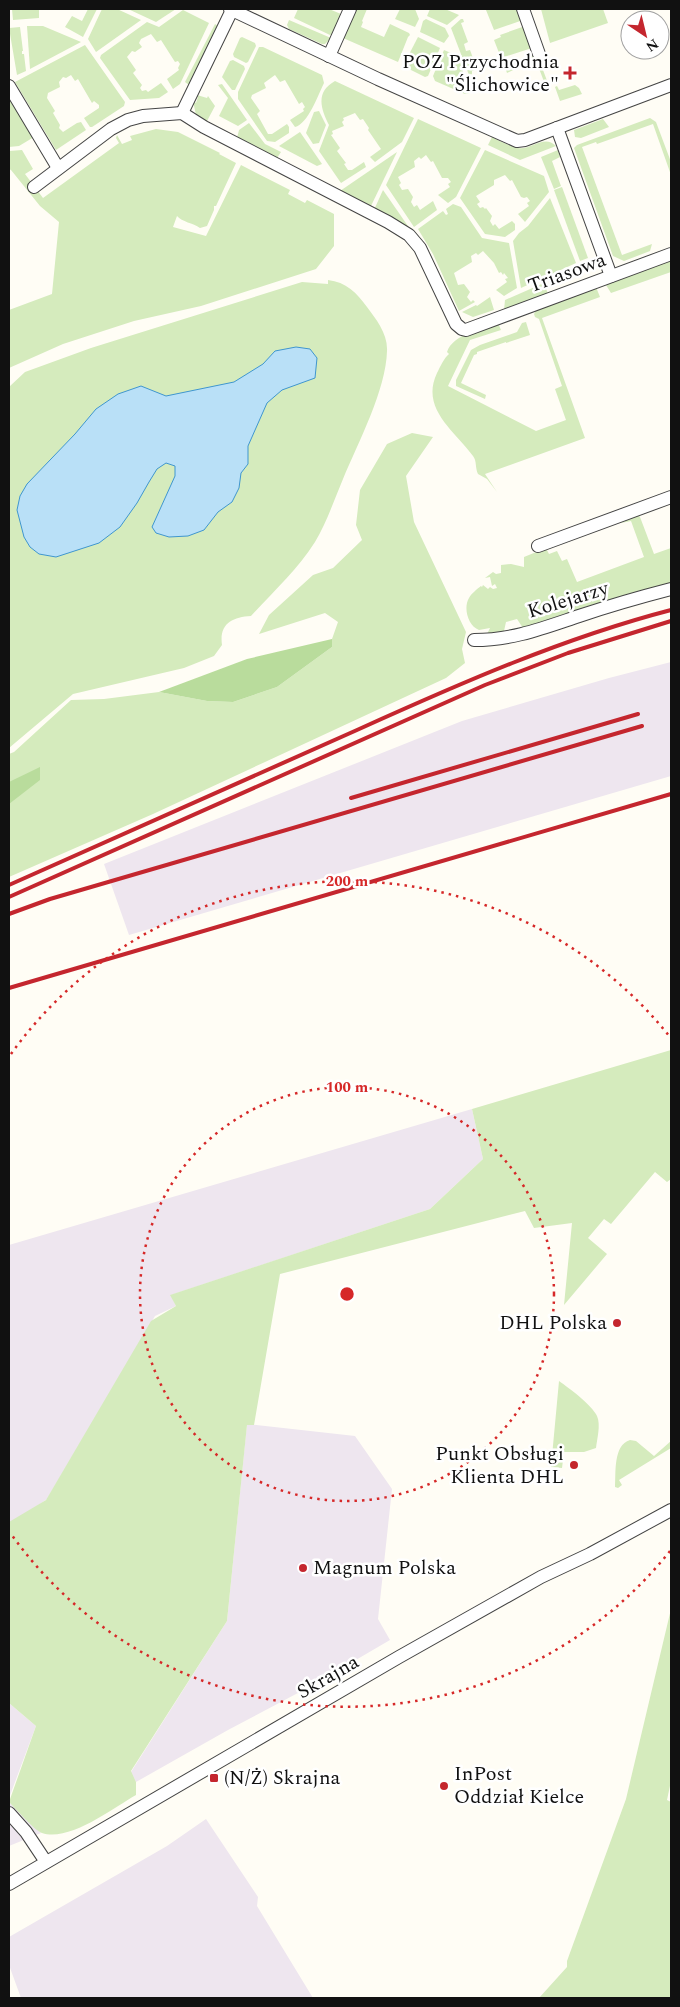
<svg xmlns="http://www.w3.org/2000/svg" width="680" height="2007" viewBox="0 0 680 2007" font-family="Spectral,serif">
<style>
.industrial{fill:#eee6ef}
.green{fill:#d5ebbd}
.forest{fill:#b9dc9c}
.water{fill:#b9e0f7;stroke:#3f96cf}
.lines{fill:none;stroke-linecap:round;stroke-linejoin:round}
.street-casing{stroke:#444;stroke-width:14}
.street{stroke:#fff;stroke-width:12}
.rail{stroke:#c4262e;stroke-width:4}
.ring{fill:none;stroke:#d62828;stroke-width:2.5;stroke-dasharray:2.5 5}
.poi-dot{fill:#c4262e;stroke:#fff;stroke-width:2}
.labels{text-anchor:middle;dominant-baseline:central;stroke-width:5;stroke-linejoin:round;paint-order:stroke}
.poi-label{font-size:20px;fill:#111;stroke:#fff;text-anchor:end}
.street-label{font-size:20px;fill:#111;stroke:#fff}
.centre{fill:#d62828;stroke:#fff;stroke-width:2.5}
.ring-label{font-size:15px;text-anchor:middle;font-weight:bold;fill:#d62828;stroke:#fff;stroke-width:5;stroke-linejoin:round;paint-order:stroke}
</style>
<rect width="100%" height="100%" fill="#fffdf5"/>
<g class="industrial">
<path d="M671 662V776L129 935 104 864 462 721 609 678Z"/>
<path d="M472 1109 483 1159 430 1209 171 1295 176 1306 155 1316 47 1499 9 1526V1245Z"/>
<path d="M247 1424 355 1436 392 1489 378 1619 390 1640 313 1685 228 1730 136 1782 131 1772 227 1621Z"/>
<path d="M9 1703 36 1726 9 1798Z"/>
<path d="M9 1802 41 1833 9 1846Z"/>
<path d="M206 1819 258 1897 257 1906 313 1998H21L9 1965V1937L167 1846Z"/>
</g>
<g class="green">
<path d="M12 9H39V18L13 20Z"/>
<path d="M88 9H97L83 37 65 27 72 16 82 21Z"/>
<path d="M102 9H117L141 20 96 52 88 39Z"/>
<path d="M128 9H176L156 22Z"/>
<path d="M298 9H329L341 14 344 9 333 34 330 35 294 18Z"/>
<path d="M354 9H367L362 21 363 22 361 27 384 37 390 24 409 33 410 35 408 37 398 62 343 38Z"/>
<path d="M400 9H415L419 19 415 27 395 19Z"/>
<path d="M430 9H445L459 15 458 16 447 25 427 16Z"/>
<path d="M488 9H519L523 20 494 30 486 10Z"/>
<path d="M541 9H603L608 23 550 43Z"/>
<path d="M183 10 209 23 180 84 173 89 167 79 179 70 178 68 180 64 178 61 175 62 161 40 157 42 151 34 141 39 139 43 142 47 135 52 132 51 127 57 136 70 133 73 142 85 140 88 142 91 146 90 148 92 161 83 168 92 159 98 130 100 100 58 101 55 147 22 159 27Z"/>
<path d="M426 19 445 28 449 36 444 43 420 32 423 21Z"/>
<path d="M461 19H463L464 22 461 23 468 42 464 44 466 51 470 50 477 69 472 71V74L469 75 451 28Z"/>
<path d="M289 20 331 38 325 44H322L289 29 287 25Z"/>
<path d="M215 24 218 26 189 85 185 82Z"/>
<path d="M27 26H43L81 42 30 69Z"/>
<path d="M525 26 532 48 501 58 494 40 501 37 500 35Z"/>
<path d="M20 27 23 51H22V54H24L26 71 17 75 9 28Z"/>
<path d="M242 37 255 43 256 46 248 62 246 63 234 57 233 54 240 38Z"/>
<path d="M418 37 440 48 428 76 425 77 403 66Z"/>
<path d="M85 45 125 102 124 106 92 127H90L84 118 99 108V105L94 101 92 103 78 79 75 81 71 75 66 78 63 77 59 82 60 87 48 93 47 98 55 111 53 113 60 125 59 128 63 132 77 123 81 122 86 130 56 150 15 82Z"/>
<path d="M259 47H263L322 75 324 83C318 95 308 124 295 127L290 120 304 111 303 109 305 107 302 102 299 104 285 80 280 82 275 75 264 83 266 88 252 95 251 98 260 111 257 114 268 134H272L287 124 289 127V133L275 142 267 141 238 99V92Z"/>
<path d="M444 50 458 56 470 93 465 94 435 81 433 76Z"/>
<path d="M537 54 549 86 546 87 537 63 525 67 524 65 507 73 505 67Z"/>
<path d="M233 60 244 66 245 69 235 90H232L222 77 230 61Z"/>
<path d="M335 81 414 118 402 142 375 162 370 157 381 149 368 130 369 128 363 119 360 120 355 113 343 118 344 120 342 122 344 126 332 131 333 134 331 135 340 148 337 151 346 163 344 164 348 170H352L364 162 366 167 341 183 319 151 329 125C321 109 315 92 335 81Z"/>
<path d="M222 84 247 120 238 126 219 116 228 98 218 85Z"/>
<path d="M575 85 579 88 582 94 560 101 555 87 557 86 559 90Z"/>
<path d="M9 95 34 137 19 146 9 147Z"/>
<path d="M197 95 207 98 208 96 215 106 207 121 204 122 196 115 193 101 196 103 198 97 194 98Z"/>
<path d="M319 111 326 125 319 143 313 144 306 133 314 112Z"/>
<path d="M650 118 656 122 671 162V175L653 124 597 144 596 142 582 147 622 255 652 244 650 251 624 261 613 256 574 148 577 145Z"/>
<path d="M418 119 481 148 456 197 448 203 438 195 450 187 448 184 451 182 448 178H442L433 161 431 162 426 155 421 159 419 157 414 161 415 167 398 177 401 183 399 185 402 190 408 189 413 197 411 202 414 207 417 205 420 210 433 201 437 210 414 227 386 185Z"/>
<path d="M603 119 609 127 581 138 575 137 574 130Z"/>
<path d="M249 123 265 144 281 152 277 158 237 138 239 130Z"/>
<path d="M156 129 178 132 220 153 219 154 236 163 216 206H214V210L207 226 200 228C193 223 182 222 177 216L173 227 206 236 241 165 290 190 288 194 305 203 307 200 334 214V246L316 269 201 306 134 321 63 344 9 368V310L52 294 59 222 40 206 11 170 9 169V151L22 150 33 169 25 174 43 198 119 143 116 138 117 135 122 144 132 140 130 136Z"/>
<path d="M300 132 322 164 317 166 279 146Z"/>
<path d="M492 137C500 141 509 146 518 148 532 150 544 134 556 146L520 160 488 145Z"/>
<path d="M485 150 544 176 549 192 525 222 518 214 529 206 527 203 530 201 527 197 524 198 521 197 512 180 510 181 505 175 494 180V185L476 196 480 202 477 204 480 208 483 207 485 209 486 208 492 216 490 221 493 226 495 224 499 229 512 221 515 224V230L505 237 485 234 460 198Z"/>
<path d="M558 150 560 157 552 161 561 186 554 189 541 157Z"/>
<path d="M397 152 370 208 340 191Z"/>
<path d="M562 187 588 258 580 261 554 190Z"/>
<path d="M383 190 410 229 374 210Z"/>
<path d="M550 198 576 263 521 288 513 241 519 233 528 226Z"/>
<path d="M453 204 461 207 482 238 509 243 517 288 504 296 496 290 507 282 505 279 508 278 504 273 503 275 501 272 499 273 494 263 483 251 478 255 476 253 471 256 472 262 454 273 458 285 464 284 470 292 467 297 471 302 473 300 475 302 459 311 433 254 418 229 443 211 446 215 448 214 446 209Z"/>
<path d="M671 260V272L611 293 606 285Z"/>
<path d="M328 280C346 282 357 293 367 307 376 319 388 334 387 351 386 390 358 443 343 479 334 500 327 522 315 542 298 569 273 592 251 616 232 617 219 624 222 645L214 656 184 668 73 694 9 748V387L25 372 91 348 302 282 328 284Z"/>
<path d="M544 283 548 294 504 310 505 300Z"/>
<path d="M596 287 600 297 542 318 585 438 485 474 497 492 487 479 478 474C475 468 477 461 473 456 455 431 420 409 437 373 440 367 444 358 449 354L447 352C453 334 482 329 498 323L501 330 470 340 448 386 536 431 566 420 555 389 562 386 539 319 535 317 534 314 536 310Z"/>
<path d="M490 297 494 310 473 317 462 312 476 305 477 306Z"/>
<path d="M526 322 530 335 506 343V342L477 352V354L474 355 461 383 486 395 485 399 456 386V380L471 350 480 345 517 332 522 323Z"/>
<path d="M412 433 433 437 406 476 414 522 466 632 462 649 465 663 446 678 153 814 9 877V754L14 752 71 700 104 699 159 692 207 701 233 702 277 687 332 647V639L338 622 325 613 259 634 269 615 313 575 333 568 362 540 356 525 360 490 387 444Z"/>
<path d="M638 515 640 517 654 554 671 548V583L588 606 523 628 517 619 506 622 504 631 487 634 490 628 479 630C468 626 463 608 469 598 471 594 477 589 481 586L482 587 483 585 488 589 490 587 493 589 497 588 495 584 492 586 490 577 485 578 493 572 496 574 501 573V565L511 564 524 567V557L546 548 549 554 557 551 562 561 567 559 577 582 644 557 631 521 621 523Z"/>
<path d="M671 1050V1179L667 1182 655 1172 611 1224 604 1219 588 1238 607 1254 564 1305 572 1223 534 1228 525 1211 280 1274 254 1425H247L227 1621 131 1771 136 1782V1795C113 1808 70 1842 42 1833 34 1830 16 1809 9 1802L36 1726 9 1703V1522L46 1500 151 1321 176 1306 170 1295 430 1209 483 1159 472 1109Z"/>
<path d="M559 1381C569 1388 592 1405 597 1416 601 1425 597 1439 596 1448L584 1452H564L562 1468 551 1467Z"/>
<path d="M630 1440 636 1441 654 1456 671 1441V1448L619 1480 622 1485 618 1488 615 1487C616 1473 613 1445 630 1440Z"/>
<path d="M671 1609V1781L667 1800 671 1802V1998H539L567 1967V1961L626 1799Z"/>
</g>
<g class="forest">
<path d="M332 639V647L277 687 233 702 207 701 159 692 247 659Z"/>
<path d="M40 767V780L9 804V782Z"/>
</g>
<path class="water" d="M296 347 310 349 317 358 315 378 282 390 267 403 248 446V464L241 473 239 488 232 502 218 512 204 530 188 536 169 537 156 533 152 527 175 476V466L166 463 157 469 149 482 137 503 120 527 99 543 56 557 39 554 30 547 24 537 17 510 20 496 27 484 75 434 96 409 118 394 141 386 166 396 234 382 263 364 275 351Z"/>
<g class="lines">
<g class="street-casing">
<g id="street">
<path d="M230 9 378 79 517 141 525 140 671 85"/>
<path d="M523 9 539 54"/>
<path d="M329 56 350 9"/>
<path d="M9 86 58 168"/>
<path d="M182 113 232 10"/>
<path d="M557 128 611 276"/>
<path d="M34 187 111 129 128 120 143 116 182 113 204 127 388 222 409 235 420 248 456 324 462 329 466 330 671 254"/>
<path d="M538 546 671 497"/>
<path d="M474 640C513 640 543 628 579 616 609 606 640 597 671 589"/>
<path d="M9 1813 26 1832 46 1862"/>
<path d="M9 1884 399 1657 541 1577 590 1554 671 1510"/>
</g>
</g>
<use href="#street" class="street"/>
<g class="rail">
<path d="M351 798 638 714"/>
<path d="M9 885C125 833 241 781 357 730 459 684 563 638 671 610"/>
<path d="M9 897 485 685 568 653 671 621"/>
<path d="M9 914 50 899 642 726"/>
<path d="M9 988 671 794"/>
</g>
</g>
<g class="ring">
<circle cx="347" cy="1294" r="207"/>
<path d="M670 1551A413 413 0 0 1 11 1534M11 1054A413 413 0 0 1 670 1037"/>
</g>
<g class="poi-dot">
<path d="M567.5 65.5h5v5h5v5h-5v5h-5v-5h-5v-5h5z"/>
<circle cx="617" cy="1323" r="5"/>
<circle cx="574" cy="1465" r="5"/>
<circle cx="303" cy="1568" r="5"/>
<rect x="209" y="1773" width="10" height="10" rx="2.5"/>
<circle cx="444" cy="1786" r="5"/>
</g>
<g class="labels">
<g class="poi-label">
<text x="559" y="62">POZ Przychodnia<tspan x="559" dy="23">"Ślichowice"</tspan></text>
<text x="607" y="1323">DHL Polska</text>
<text x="564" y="1454">Punkt Obsługi<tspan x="564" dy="23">Klienta DHL</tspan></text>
<text x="313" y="1568" text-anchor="start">Magnum Polska</text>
<text x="454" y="1774" text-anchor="start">InPost<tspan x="454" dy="23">Oddział Kielce</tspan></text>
<text x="224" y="1778" text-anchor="start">(N/Ż) Skrajna</text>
</g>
<g class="street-label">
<text transform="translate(567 273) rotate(-20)">Triasowa</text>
<text transform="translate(568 600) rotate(-17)">Kolejarzy</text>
<text transform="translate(328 1677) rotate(-30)">Skrajna</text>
</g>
</g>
<circle cx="347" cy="1294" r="8" class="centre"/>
<g class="ring-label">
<text x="347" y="886">200 m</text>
<text x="347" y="1092">100 m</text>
</g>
<rect width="680" height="2007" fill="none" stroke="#111111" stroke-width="20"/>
<g transform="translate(645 35) rotate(145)"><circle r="24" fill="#ffffff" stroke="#a0a0a0"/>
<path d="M0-4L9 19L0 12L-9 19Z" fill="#c4262e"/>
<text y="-8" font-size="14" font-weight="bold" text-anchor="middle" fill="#111111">N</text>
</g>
</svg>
